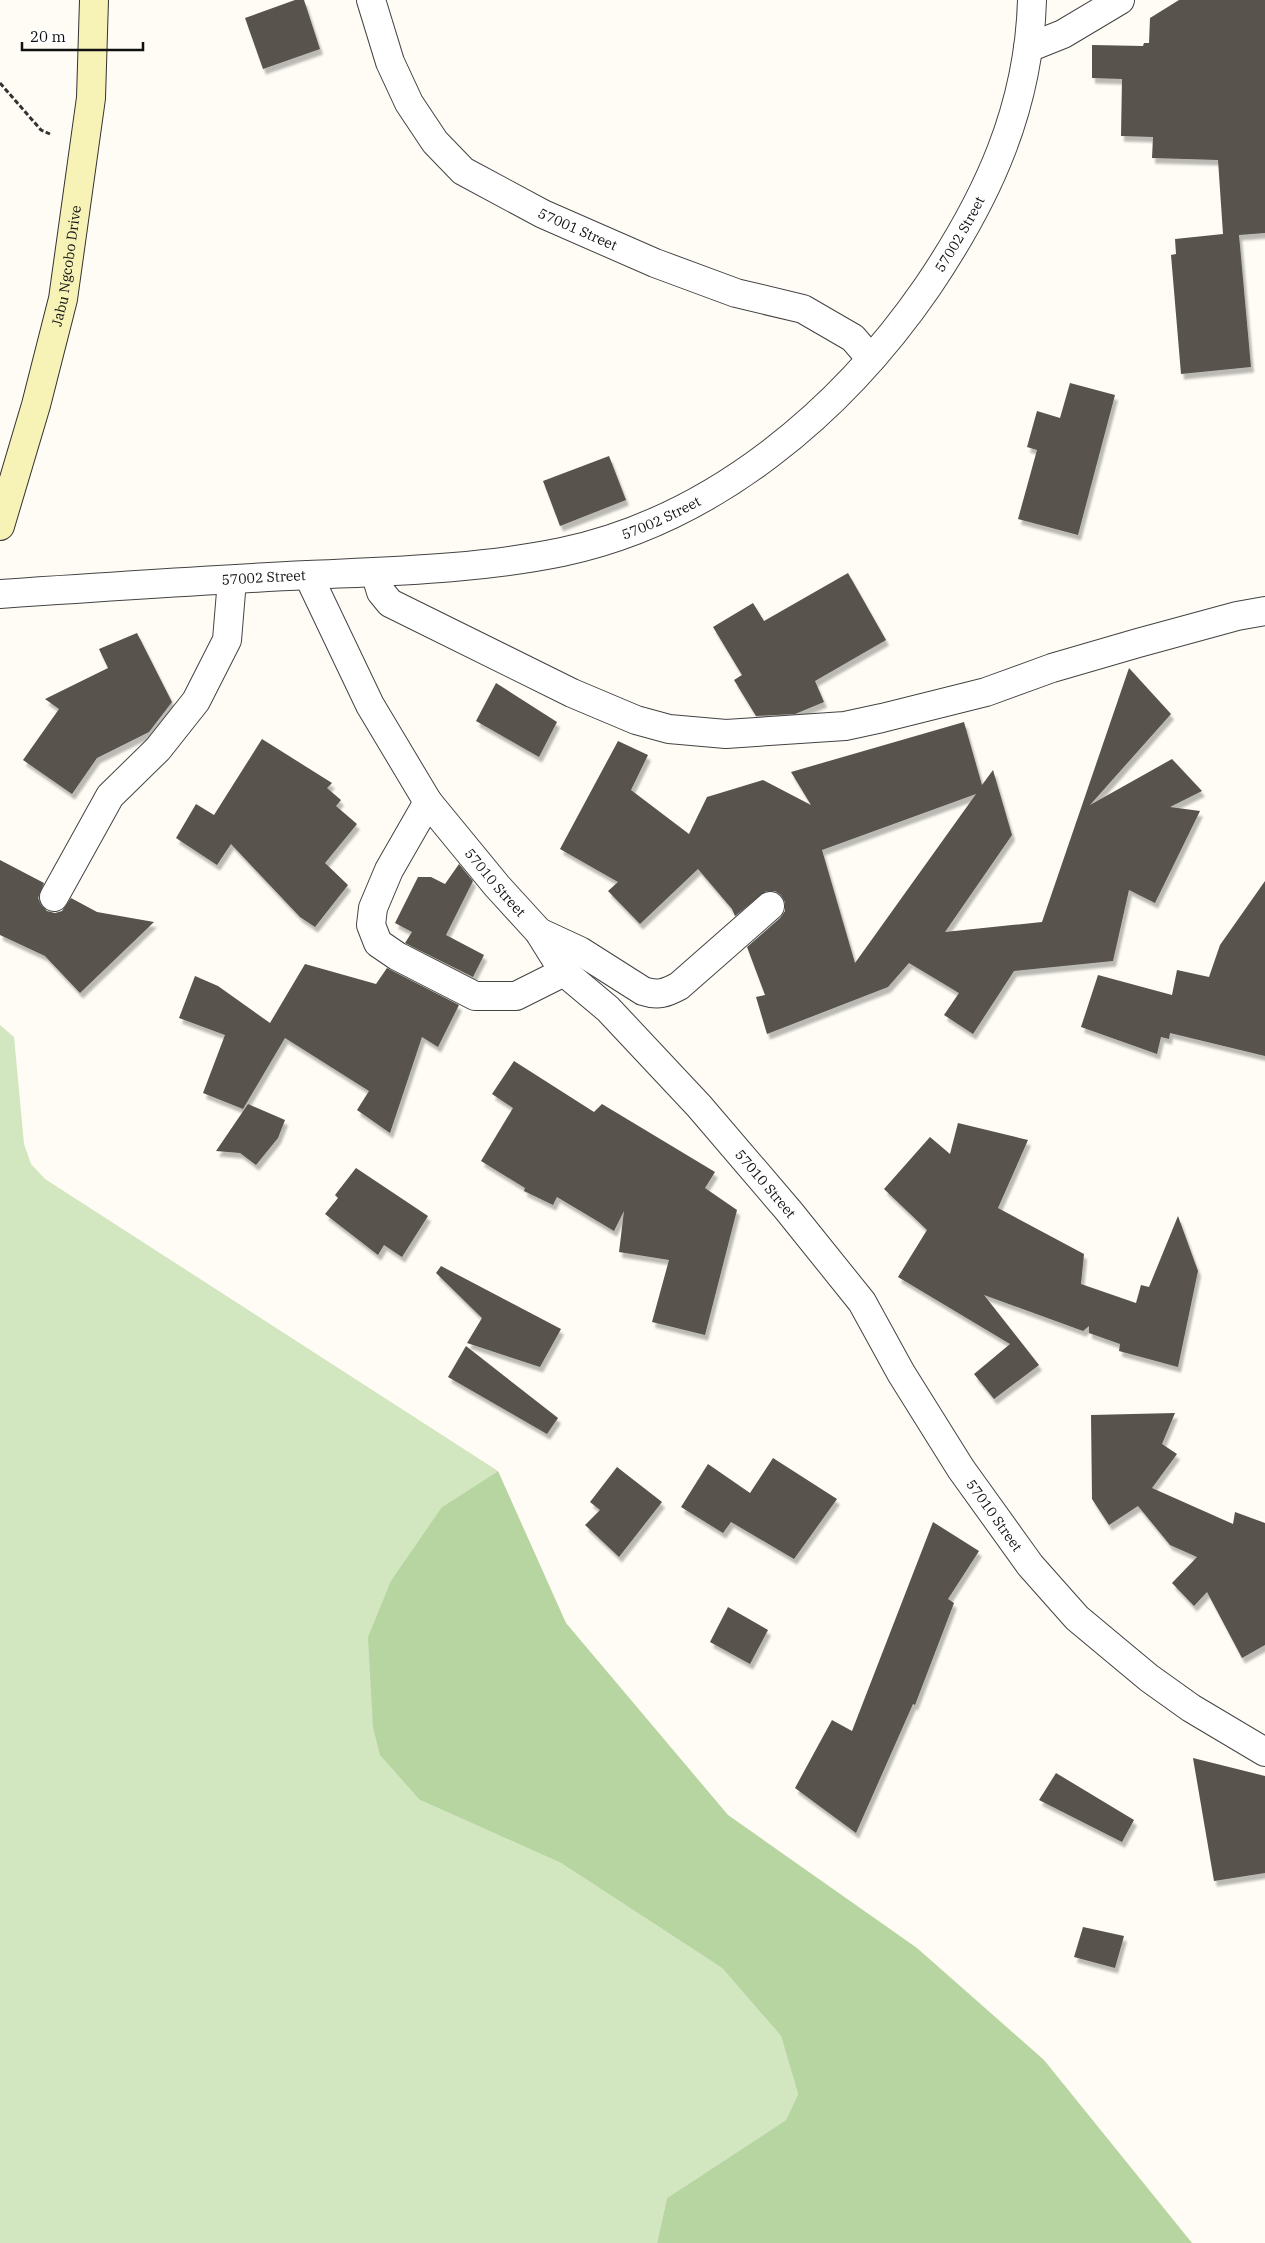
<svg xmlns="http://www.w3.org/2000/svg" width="1265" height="2243" viewBox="0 0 1265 2243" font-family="'IBM Plex Serif',serif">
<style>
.green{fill:#d2e6c0}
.forest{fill:#b7d5a1}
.building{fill:#58524d;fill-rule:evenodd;filter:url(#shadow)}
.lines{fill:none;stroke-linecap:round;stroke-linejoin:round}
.minor-casing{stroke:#434343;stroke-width:30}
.tertiary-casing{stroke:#434343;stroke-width:30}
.secondary-casing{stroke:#323232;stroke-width:30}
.path{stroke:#323232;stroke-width:3;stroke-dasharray:5 2.5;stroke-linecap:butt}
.minor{stroke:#fff;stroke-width:28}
.tertiary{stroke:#fff;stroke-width:28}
.secondary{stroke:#f7f2b6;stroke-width:28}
.labels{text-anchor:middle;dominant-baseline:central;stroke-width:5;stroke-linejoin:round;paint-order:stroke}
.street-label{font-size:14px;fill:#101010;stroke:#fff}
</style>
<defs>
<filter id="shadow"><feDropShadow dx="3" dy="5.5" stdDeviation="1" flood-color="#0004"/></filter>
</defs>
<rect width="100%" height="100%" fill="#fefcf4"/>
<path class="green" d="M0 1025 14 1037 24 1144 31 1164 45 1179 498 1471 442 1507 420 1800 561 1863 722 1968 781 2036 798 2094 786 2120 667 2198 657 2243H0Z"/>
<path class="forest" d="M498 1471 566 1623 728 1815 917 1948 1044 2060 1192 2243H657L667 2198 786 2120 798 2094 781 2036 722 1968 561 1863 420 1800 380 1755 373 1727 368 1637 391 1581 442 1507Z"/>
<g class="building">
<path d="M295 0H304L320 49 263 69 245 18Z"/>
<path d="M1179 0H1265V233L1239 235 1251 367 1181 374 1171 255 1176 254 1175 239 1223 234 1218 160 1152 158 1153 137 1121 136 1122 79 1092 78V45L1143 46 1144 43H1149L1150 18Z"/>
<path d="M1070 383 1115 395 1078 535 1018 519 1037 450 1027 447 1037 411 1060 418Z"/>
<path d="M609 456 626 500 560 526 543 481Z"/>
<path d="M848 573 886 640 815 681 824 702 795 714 756 716 734 680 742 675 713 627 753 603 764 621Z"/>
<path d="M137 633 172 702 149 732 97 758 72 794 23 760 59 709 45 699 108 668 99 649Z"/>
<path d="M1129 668 1171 714 1090 805 1172 759 1202 791 1170 807 1200 811 1155 903 1129 890 1113 961 1014 971 973 1034 944 1015 959 993 909 963 888 987 767 1034 756 997 765 995 747 947 780 918 785 911V902L781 895 775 891H766L735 916 732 909 698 869 640 924 608 891 618 882 560 849 618 741 648 755 631 790 689 834 707 797 763 780 811 805 791 772 964 722 982 785 993 770 1012 835 945 932 1042 922ZM976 794 855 963 822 850Z"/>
<path d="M496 683 557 722 539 757 476 721Z"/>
<path d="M262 739 332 783 327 788 341 800 336 806 357 824 325 863 348 885 315 927 300 917 231 844 217 865 176 838 196 804 214 815Z"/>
<path d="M0 860 44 883 38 898 41 905 47 911 55 913 62 911 71 898 97 912 154 922 80 993 45 956 0 935Z"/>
<path d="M459 864 473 881 446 935 484 955 473 977 405 943 412 932 395 923 418 877H431L445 884Z"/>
<path d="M1265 881V1056L1170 1033 1169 1039 1161 1037 1157 1054 1081 1027 1098 975 1172 995 1177 970 1209 977 1220 945Z"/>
<path d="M305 964 376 984 387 968 459 1005 438 1047 422 1037 390 1133 357 1110 369 1091 285 1038 243 1109 203 1093 225 1035 179 1018 195 976 218 986 270 1023Z"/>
<path d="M514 1061 594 1112 602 1104 715 1172 705 1188 737 1210 705 1335 652 1322 669 1260 619 1252 624 1211 614 1231 557 1197 553 1205 524 1191 525 1188 481 1161 513 1108 492 1094Z"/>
<path d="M248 1104 285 1120 278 1138 256 1165 240 1153 216 1151Z"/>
<path d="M958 1123 1028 1140 998 1208 1084 1254 1081 1284 1136 1303 1141 1285 1149 1287 1178 1216 1198 1271 1178 1367 1119 1351 1120 1344 1089 1333V1326L1083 1331 984 1295 1039 1365 994 1399 974 1374 1010 1344 898 1277 927 1230 884 1189 930 1137 950 1154Z"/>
<path d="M356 1168 428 1216 402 1257 384 1245 378 1255 325 1214 338 1198 335 1195Z"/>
<path d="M441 1266 561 1329 540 1367 467 1343 482 1318 436 1273Z"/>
<path d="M466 1346 558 1418 547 1434 448 1377Z"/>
<path d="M1175 1413 1162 1444 1177 1454 1152 1488 1233 1524 1235 1512 1265 1523V1645L1242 1658 1207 1592 1194 1606 1172 1583 1197 1557 1170 1545 1138 1506 1109 1525 1092 1499 1091 1415Z"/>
<path d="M773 1458 837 1499 794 1559 731 1522 723 1533 681 1507 708 1464 750 1493Z"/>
<path d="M617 1467 662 1502 619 1557 585 1525 600 1510 590 1502Z"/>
<path d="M933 1522 979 1551 948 1599 954 1603 915 1705 913 1704 856 1833 795 1788 832 1720 852 1731Z"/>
<path d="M728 1607 768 1630 750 1664 710 1642Z"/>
<path d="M1193 1758 1265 1776V1873L1214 1881Z"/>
<path d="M1056 1773 1134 1820 1122 1842 1039 1800Z"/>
<path d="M1083 1927 1124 1936 1115 1968 1074 1957Z"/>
</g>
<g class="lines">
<g class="minor-casing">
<g id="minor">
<path id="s1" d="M371 0 390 62 409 103 435 142 463 171 543 214 655 263 736 293 803 309 853 338 871 359"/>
<path d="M375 572 381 592 390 603 572 693 636 720 669 729 726 734 845 726 882 718 986 692 1052 668 1138 643 1237 616 1265 611"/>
<path id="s2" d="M308 575 370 705 428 802 497 886 539 932 564 972 608 1009 699 1106 788 1210 862 1302 901 1373 961 1469 1030 1565 1077 1618 1149 1678 1191 1708 1265 1752"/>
<path d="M428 802 389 870 373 908 371 925 378 943 397 956 475 996H516L564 972"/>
<path d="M54 897 110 796 158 749 196 701 227 640 232 580"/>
<path d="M539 932 580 951 643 991C658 996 666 993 679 986L770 906"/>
</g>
</g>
<g class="tertiary-casing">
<g id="tertiary">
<path d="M1028 48 1063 34 1120 0"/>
<path id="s3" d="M0 594C103 587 206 580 308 575 393 571 479 569 562 552 714 520 842 411 928 286 988 197 1029 108 1032 0"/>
</g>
</g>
<g class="secondary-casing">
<g id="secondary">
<path id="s4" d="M0 526 36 405 63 299 91 98 94 0"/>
</g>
</g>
<path class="path" d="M0 83 41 130 50 134"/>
<use href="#minor" class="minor"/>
<use href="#tertiary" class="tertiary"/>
<use href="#secondary" class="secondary"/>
</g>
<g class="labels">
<g class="street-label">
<text stroke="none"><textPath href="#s1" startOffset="326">57001 Street</textPath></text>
<text stroke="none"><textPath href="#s3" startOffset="1088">57002 Street</textPath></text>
<text stroke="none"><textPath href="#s4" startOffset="269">Jabu Ngcobo Drive</textPath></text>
<text stroke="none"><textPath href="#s3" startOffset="669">57002 Street</textPath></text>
<text stroke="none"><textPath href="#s3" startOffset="264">57002 Street</textPath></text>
<text stroke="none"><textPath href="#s2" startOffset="362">57010 Street</textPath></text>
<text stroke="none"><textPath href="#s2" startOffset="768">57010 Street</textPath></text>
<text stroke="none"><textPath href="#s2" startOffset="1172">57010 Street</textPath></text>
</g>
</g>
<path d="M22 42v8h121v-8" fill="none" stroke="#101010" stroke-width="2.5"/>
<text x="30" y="42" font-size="15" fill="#101010" stroke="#ffffff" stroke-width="4" paint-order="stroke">20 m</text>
</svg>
